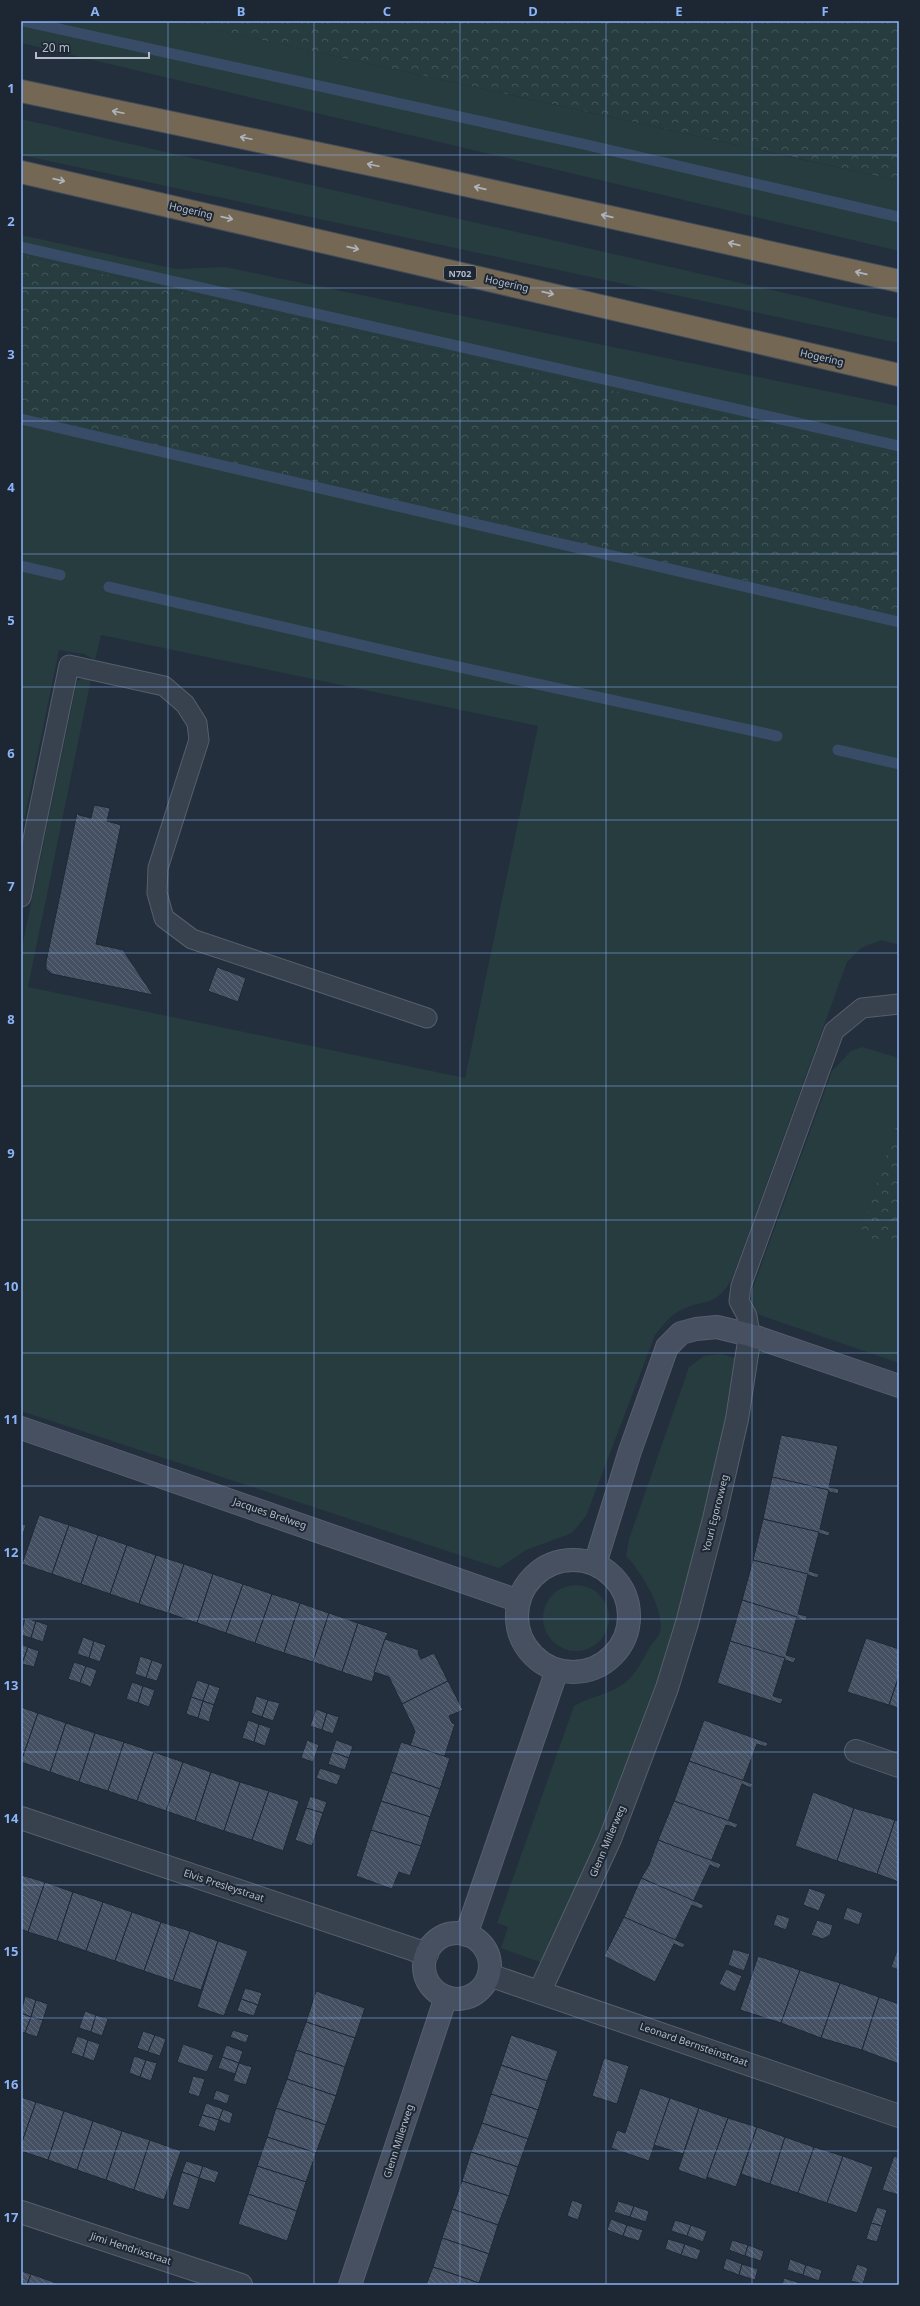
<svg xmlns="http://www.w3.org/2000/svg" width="920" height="2306" viewBox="0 0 920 2306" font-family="'Noto Sans',sans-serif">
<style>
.grass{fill:#263c3f}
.forest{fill:url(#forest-crowns)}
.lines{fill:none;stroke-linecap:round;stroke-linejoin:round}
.stream{stroke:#394c67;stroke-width:11}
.building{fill:url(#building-back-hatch);stroke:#1f2835}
.lane-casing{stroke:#565f6c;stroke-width:21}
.street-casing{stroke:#565f6c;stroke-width:24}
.secondary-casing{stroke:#565f6c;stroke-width:24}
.highway-casing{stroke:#434c59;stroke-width:24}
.lane{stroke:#38414e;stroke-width:19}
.street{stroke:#38414e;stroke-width:22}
.secondary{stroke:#465061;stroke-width:22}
.highway{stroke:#746855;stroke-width:22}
.oneway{stroke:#aeb4bd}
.grid{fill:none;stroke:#8ab4f8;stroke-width:1;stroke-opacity:0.55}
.labels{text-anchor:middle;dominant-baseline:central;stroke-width:4;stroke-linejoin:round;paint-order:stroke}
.shield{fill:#1d2633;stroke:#878f9c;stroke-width:1}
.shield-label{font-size:9px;font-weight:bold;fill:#b4bcc9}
.street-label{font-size:10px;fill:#b4bcc9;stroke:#1d2633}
.neatline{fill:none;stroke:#8ab4f8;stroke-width:1.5}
.grid-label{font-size:13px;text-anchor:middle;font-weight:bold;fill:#8ab4f8}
</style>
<defs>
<pattern id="forest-crowns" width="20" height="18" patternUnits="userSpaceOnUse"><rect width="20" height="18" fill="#263c3f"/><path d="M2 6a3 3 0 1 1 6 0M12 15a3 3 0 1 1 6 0" fill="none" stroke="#435659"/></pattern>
<pattern id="building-back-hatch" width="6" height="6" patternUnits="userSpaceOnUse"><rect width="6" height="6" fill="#455162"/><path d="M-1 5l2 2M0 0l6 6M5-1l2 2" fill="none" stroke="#5d6877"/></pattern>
</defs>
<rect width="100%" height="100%" fill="#242f3e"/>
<g class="grass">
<path d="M21 21H176L899 181V251L21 43Z"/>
<path d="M21 119 899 319V343L21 155Z"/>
<path d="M21 235 176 269 225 267 899 406V456L21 255Z"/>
<path d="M21 414 899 617V945L881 940 861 948 847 962 732 1279C714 1310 702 1297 676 1313 668 1318 661 1328 655 1335L586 1516 572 1533 526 1550 499 1568 21 1411V952L77 681 84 678 91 679 28 987 465 1078 538 726 101 635 95 660 84 654 59 650 21 835Z"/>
<path d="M862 1047 899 1058V1117L861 1235 899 1248V1363L760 1315 752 1307 750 1296 832 1071 851 1051Z"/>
<path d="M721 1354 742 1360C730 1415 720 1471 706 1526 666 1676 610 1823 542 1963L501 1948 508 1927 497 1923 574 1706C590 1696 610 1695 626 1682 636 1673 642 1662 648 1650 651 1644 656 1640 659 1635 668 1614 640 1570 626 1556L629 1539 689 1367 704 1356Z"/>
<circle cx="576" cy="1618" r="33"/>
</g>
<g class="forest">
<path d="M176 21H899V181L824 164Z"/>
<path d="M21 255 899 456V617L21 414Z"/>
<path d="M899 1117V1248L860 1235Z"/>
</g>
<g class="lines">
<g class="stream">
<path d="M23 21 583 144 899 217"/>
<path d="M21 247 899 446"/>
<path d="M21 419 899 622"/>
<path d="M21 566 60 575"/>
<path d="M109 587 422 659 777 736"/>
<path d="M838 750 899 764"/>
</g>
</g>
<g class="building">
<path d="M94 805 110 808 107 821 121 825 96 944 123 950 153 995 52 974 46 969V962L77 813 79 815 91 818Z"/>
<path d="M217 967 246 978 238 1002 208 991Z"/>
<path d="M781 1435 838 1446 829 1487 839 1489 838 1494 772 1477Z"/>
<path d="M772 1477 829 1490 820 1529 830 1532 829 1536 763 1519Z"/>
<path d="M39 1515 69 1525 52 1574 22 1564Z"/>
<path d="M763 1519 819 1532 809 1571 819 1574 818 1578 753 1560Z"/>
<path d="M21 1524 26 1525 21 1541Z"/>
<path d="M69 1525 98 1535 81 1584 52 1574Z"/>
<path d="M98 1535 127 1545 110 1594 81 1584Z"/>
<path d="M127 1545 156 1555 139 1604 110 1594Z"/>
<path d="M156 1555 184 1564 168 1613 139 1604Z"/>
<path d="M753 1560 808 1574 798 1614 807 1616 806 1621 742 1600Z"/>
<path d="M184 1564 213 1574 197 1623 168 1613Z"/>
<path d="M213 1574 243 1584 226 1633 197 1623Z"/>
<path d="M243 1584 272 1594 255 1643 226 1633Z"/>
<path d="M272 1594 300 1603 284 1653 255 1643Z"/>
<path d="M742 1600 797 1617 786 1655 796 1658 794 1663 730 1641Z"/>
<path d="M300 1603 329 1613 313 1662 284 1653Z"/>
<path d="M329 1613 358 1623 342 1672 313 1662Z"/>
<path d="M25 1618 36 1621 31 1638 21 1635Z"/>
<path d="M36 1621 48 1625 43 1642 31 1638Z"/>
<path d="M358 1623 388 1633 385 1639 372 1682 342 1672Z"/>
<path d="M83 1637 94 1641 89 1658 77 1654Z"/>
<path d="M866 1638 899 1649V1676L889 1705 847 1692Z"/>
<path d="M385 1639 419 1650 418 1653 421 1659 434 1653 448 1681 402 1704 389 1677 374 1672Z"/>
<path d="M94 1641 106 1645 100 1662 89 1658Z"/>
<path d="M730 1641 785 1658 773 1696 783 1699 781 1704 717 1683Z"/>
<path d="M21 1644 28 1647 22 1664 21 1663Z"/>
<path d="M28 1647 39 1651 34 1667 22 1664Z"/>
<path d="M140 1656 152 1660 146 1678 135 1674Z"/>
<path d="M152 1660 163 1664 157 1681 146 1678Z"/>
<path d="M74 1662 86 1666 80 1683 68 1679Z"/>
<path d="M86 1666 97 1670 91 1687 80 1683Z"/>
<path d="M899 1676V1708L889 1705Z"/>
<path d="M197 1680 209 1684 203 1701 191 1697Z"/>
<path d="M448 1681 463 1710 449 1716 452 1723 455 1724 444 1758 410 1746 415 1731 402 1704Z"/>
<path d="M132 1682 143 1686 138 1703 126 1699Z"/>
<path d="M209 1684 220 1688 214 1705 203 1701Z"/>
<path d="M143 1686 155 1690 149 1707 138 1703Z"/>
<path d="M256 1696 268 1700 262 1717 251 1713Z"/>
<path d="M191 1697 203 1701 198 1718 186 1714Z"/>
<path d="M268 1700 280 1703 273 1721 262 1717Z"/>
<path d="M203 1701 214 1705 209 1722 198 1718Z"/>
<path d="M21 1707 38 1713 21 1762Z"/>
<path d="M316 1709 327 1713 322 1730 310 1726Z"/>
<path d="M38 1713 66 1723 50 1772 21 1762Z"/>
<path d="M327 1713 339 1717 333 1734 322 1730Z"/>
<path d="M248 1720 259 1724 254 1742 242 1738Z"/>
<path d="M704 1720 768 1743 766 1747 757 1744 743 1781 689 1761Z"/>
<path d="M66 1723 95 1733 79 1782 50 1772Z"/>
<path d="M259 1724 271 1728 265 1746 254 1742Z"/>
<path d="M95 1733 124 1742 108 1791 79 1782Z"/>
<path d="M307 1740 319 1745 313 1762 301 1758Z"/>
<path d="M336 1740 353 1746 349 1758 332 1752Z"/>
<path d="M124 1742 154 1752 137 1801 108 1791Z"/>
<path d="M401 1742 450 1758 440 1789 391 1772Z"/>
<path d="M154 1752 183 1762 166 1811 137 1801Z"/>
<path d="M332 1752 349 1758 345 1770 328 1764Z"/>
<path d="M689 1761 753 1784 751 1788 742 1784 728 1822 674 1801Z"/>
<path d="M183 1762 211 1772 195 1821 166 1811Z"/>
<path d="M320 1768 341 1775 337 1785 316 1778Z"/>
<path d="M211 1772 240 1782 224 1831 195 1821Z"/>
<path d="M391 1772 440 1789 430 1817 381 1801Z"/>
<path d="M240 1782 269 1791 252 1840 224 1831Z"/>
<path d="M269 1791 299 1801 283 1851 252 1840Z"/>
<path d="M813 1792 854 1808 837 1861 795 1846Z"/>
<path d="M310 1796 327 1802 323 1813 306 1808Z"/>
<path d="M381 1801 430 1817 421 1846 371 1830Z"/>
<path d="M674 1801 738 1824 736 1828 726 1825 711 1862 658 1840Z"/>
<path d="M306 1808 323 1813 312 1846 295 1840Z"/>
<path d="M854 1808 895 1820 877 1874 837 1861Z"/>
<path d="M895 1820 899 1821V1882L877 1874Z"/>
<path d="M371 1830 421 1846 410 1876 399 1872 392 1889 356 1876Z"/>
<path d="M658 1840 721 1864 719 1869 710 1865 693 1902 641 1878 649 1865Z"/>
<path d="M21 1875 45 1882 28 1932 21 1929Z"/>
<path d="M641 1878 704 1905 701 1909 692 1905 675 1941 624 1917Z"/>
<path d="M45 1882 73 1892 57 1941 28 1932Z"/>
<path d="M809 1888 826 1894 819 1911 803 1905Z"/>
<path d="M73 1892 103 1902 86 1951 57 1941Z"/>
<path d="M103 1902 132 1912 115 1961 86 1951Z"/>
<path d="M847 1907 863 1913 859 1925 843 1919Z"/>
<path d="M132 1912 161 1922 144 1971 115 1961Z"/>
<path d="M777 1914 790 1918 786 1930 773 1925Z"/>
<path d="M624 1917 685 1944 683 1948 674 1944 655 1982 604 1956Z"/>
<path d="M817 1920 833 1925 830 1935 823 1939 811 1935Z"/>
<path d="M161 1922 190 1931 173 1981 144 1971Z"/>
<path d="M190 1931 218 1941 201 1990 173 1981Z"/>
<path d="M218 1941 248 1951 224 2016 197 2007Z"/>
<path d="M898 1948H899V1970L891 1967Z"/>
<path d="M733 1949 750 1954 744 1971 728 1965Z"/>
<path d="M758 1956 800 1970 781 2023 740 2010Z"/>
<path d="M726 1969 742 1976 735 1992 719 1984Z"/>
<path d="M800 1970 840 1983 821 2038 781 2023Z"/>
<path d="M840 1983 879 1997 862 2050 821 2038Z"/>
<path d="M245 1988 262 1993 258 2005 241 1999Z"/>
<path d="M316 1991 365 2008 355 2038 306 2022Z"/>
<path d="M25 1996 36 2000 31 2017 21 2013Z"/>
<path d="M879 1997 899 2004V2064L862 2050Z"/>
<path d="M241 1999 258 2005 254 2016 237 2011Z"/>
<path d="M36 2000 48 2004 43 2020 31 2017Z"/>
<path d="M85 2011 96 2015 91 2032 79 2028Z"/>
<path d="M21 2013 31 2017 25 2033 21 2032Z"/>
<path d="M96 2015 108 2019 102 2036 91 2032Z"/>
<path d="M31 2017 43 2020 37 2037 25 2033Z"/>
<path d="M306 2022 355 2038 345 2067 296 2050Z"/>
<path d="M233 2030 249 2035 246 2043 230 2037Z"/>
<path d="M143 2031 155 2035 148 2052 137 2048Z"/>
<path d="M155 2035 166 2039 160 2056 148 2052Z"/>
<path d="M511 2035 558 2051 547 2081 501 2065Z"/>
<path d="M77 2036 88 2040 83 2057 71 2053Z"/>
<path d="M88 2040 100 2044 94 2061 83 2057Z"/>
<path d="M183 2044 214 2055 207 2072 177 2062Z"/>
<path d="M226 2045 243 2051 239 2063 222 2057Z"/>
<path d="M296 2050 345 2067 336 2096 287 2079Z"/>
<path d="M134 2056 146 2060 140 2077 129 2073Z"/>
<path d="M222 2057 239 2063 235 2074 218 2068Z"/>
<path d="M604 2058 629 2066 617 2104 592 2096Z"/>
<path d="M146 2060 157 2063 151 2081 140 2077Z"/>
<path d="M239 2063 252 2067 246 2085 233 2081Z"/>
<path d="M501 2065 547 2081 538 2110 491 2094Z"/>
<path d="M193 2076 205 2079 199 2097 188 2093Z"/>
<path d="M287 2079 336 2096 326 2125 276 2108Z"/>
<path d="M640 2088 670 2098 649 2161 611 2148 617 2130 625 2133Z"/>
<path d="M216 2090 230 2095 227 2104 213 2099Z"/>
<path d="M491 2094 538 2110 528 2139 482 2123Z"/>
<path d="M21 2097 36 2102 21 2145Z"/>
<path d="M670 2098 699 2108 683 2154 654 2145Z"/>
<path d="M36 2102 64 2111 48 2160 21 2151V2145Z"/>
<path d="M206 2103 223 2109 219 2120 202 2115Z"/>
<path d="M276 2108 326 2125 316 2153 267 2137Z"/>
<path d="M699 2108 728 2118 706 2180 678 2170Z"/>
<path d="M223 2109 233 2113 230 2124 219 2120Z"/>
<path d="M64 2111 93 2121 77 2170 48 2160Z"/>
<path d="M202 2115 219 2120 215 2132 198 2126Z"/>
<path d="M728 2118 757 2127 736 2187 707 2177Z"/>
<path d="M93 2121 122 2131 106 2180 77 2170Z"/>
<path d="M482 2123 528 2139 518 2167 471 2152Z"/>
<path d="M757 2127 785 2137 770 2184 741 2174Z"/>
<path d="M122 2131 150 2140 134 2190 106 2180Z"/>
<path d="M267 2137 316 2153 306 2182 257 2166Z"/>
<path d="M785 2137 814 2147 798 2193 770 2184Z"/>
<path d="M150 2140 181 2151 164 2200 134 2190Z"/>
<path d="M814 2147 843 2156 827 2203 798 2193Z"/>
<path d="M471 2152 518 2167 509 2196 462 2181Z"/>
<path d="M843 2156 873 2167 857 2213 827 2203Z"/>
<path d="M894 2156 899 2158V2195L882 2190Z"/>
<path d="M186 2161 203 2166 199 2178 182 2172Z"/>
<path d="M203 2166 219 2172 215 2183 199 2178Z"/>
<path d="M257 2166 306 2182 297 2211 248 2194Z"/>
<path d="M182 2172 199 2178 189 2210 172 2205Z"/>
<path d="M462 2181 509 2196 498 2225 452 2209Z"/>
<path d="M248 2194 297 2211 287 2241 238 2224Z"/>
<path d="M572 2200 583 2204 578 2220 567 2216Z"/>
<path d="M618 2201 634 2206 630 2217 614 2212Z"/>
<path d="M634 2206 649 2211 646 2222 630 2217Z"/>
<path d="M877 2207 887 2210 882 2226 871 2223Z"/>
<path d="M452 2209 498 2225 489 2254 442 2238Z"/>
<path d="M611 2219 627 2225 623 2236 607 2230Z"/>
<path d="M675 2220 691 2225 687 2236 671 2231Z"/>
<path d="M871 2223 882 2226 877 2242 866 2239Z"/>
<path d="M627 2225 643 2230 639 2241 623 2236Z"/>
<path d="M691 2225 707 2231 703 2242 687 2236Z"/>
<path d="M442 2238 489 2254 479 2283 433 2267Z"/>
<path d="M668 2239 685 2244 681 2255 665 2249Z"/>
<path d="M732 2240 748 2245 745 2256 729 2250Z"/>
<path d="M685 2244 701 2250 697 2260 681 2255Z"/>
<path d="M748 2245 764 2251 761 2261 745 2256Z"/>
<path d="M726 2258 742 2264 739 2275 723 2269Z"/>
<path d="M790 2259 806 2265 803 2275 787 2270Z"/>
<path d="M742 2264 758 2269 755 2280 739 2275Z"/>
<path d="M857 2264 868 2268 863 2284 851 2281Z"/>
<path d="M806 2265 822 2270 819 2281 803 2275Z"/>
<path d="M433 2267 479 2283 478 2285H426Z"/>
<path d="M21 2271 31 2274 27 2285H21Z"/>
<path d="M31 2274 59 2284 58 2285H27Z"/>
<path d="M784 2278 800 2283 799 2285H782Z"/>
</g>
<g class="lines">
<g class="lane-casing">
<g id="lane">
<path d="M21 897 69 665 164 686 185 704 197 723 199 740 158 868 157 893 164 918 192 939 427 1018"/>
<path d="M750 1335 747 1316 739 1301 741 1286 834 1031 862 1008 899 1004"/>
</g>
</g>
<g class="street-casing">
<g id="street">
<path d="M856 1751 899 1766"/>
<path d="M21 1818 427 1954"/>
<path d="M489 1975 899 2116"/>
<path d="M540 1991 610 1839 667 1688 687 1623 714 1519 737 1419 750 1335"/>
<path d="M21 2212 241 2285"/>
</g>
</g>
<g class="secondary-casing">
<g id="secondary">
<path d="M21 1428 519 1601"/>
<circle cx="573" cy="1616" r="56"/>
<path d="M595 1564 630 1451 667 1347 681 1333 696 1329 717 1327 750 1335 899 1386"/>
<circle cx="457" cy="1966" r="33"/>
<path d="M466 1935 557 1670"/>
<path d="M350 2285 446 1997"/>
</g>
</g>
<g class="highway-casing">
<g id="highway">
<path d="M21 91 411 173 899 281"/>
<path d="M21 172 899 375"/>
</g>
</g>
<use href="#lane" class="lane"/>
<use href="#street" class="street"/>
<use href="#secondary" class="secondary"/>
<use href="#highway" class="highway"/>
</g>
<defs><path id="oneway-shaft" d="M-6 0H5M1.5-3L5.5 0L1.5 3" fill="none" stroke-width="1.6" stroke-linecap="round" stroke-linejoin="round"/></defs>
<g class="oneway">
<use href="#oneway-shaft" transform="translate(118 112) rotate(-168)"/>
<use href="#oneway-shaft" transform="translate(246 138) rotate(-168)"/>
<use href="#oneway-shaft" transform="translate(373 165) rotate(-168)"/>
<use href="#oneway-shaft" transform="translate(59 180) rotate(13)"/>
<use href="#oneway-shaft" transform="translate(480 188) rotate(-167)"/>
<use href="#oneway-shaft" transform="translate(607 216) rotate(-167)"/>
<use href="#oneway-shaft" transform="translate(227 218) rotate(13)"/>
<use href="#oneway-shaft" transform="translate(734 244) rotate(-167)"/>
<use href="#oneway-shaft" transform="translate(353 248) rotate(13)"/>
<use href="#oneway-shaft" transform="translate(861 273) rotate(-167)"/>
<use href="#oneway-shaft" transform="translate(548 293) rotate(13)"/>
</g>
<path class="grid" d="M168 21V2285M314 21V2285M460 21V2285M606 21V2285M752 21V2285M21 155H899M21 288H899M21 421H899M21 554H899M21 687H899M21 820H899M21 953H899M21 1086H899M21 1220H899M21 1353H899M21 1486H899M21 1619H899M21 1752H899M21 1885H899M21 2018H899M21 2151H899"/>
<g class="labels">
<rect class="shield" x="444" y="266" width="32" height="14" rx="3"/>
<g class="shield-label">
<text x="460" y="273">N702</text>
</g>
<g class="street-label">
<text transform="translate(191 210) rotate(13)">Hogering</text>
<text transform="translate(507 283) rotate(13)">Hogering</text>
<text transform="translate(822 357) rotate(13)">Hogering</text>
<text transform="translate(270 1513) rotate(19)">Jacques Brelweg</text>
<text transform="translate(715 1513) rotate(-76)">Youri Egorovweg</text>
<text transform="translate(607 1841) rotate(-67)">Glenn Millerweg</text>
<text transform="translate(224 1885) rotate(18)">Elvis Presleystraat</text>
<text transform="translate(694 2044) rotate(19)">Leonard Bernsteinstraat</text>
<text transform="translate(398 2141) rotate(-72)">Glenn Millerweg</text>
<text transform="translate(131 2248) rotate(18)">Jimi Hendrixstraat</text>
</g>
</g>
<rect width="920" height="2306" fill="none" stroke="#1d2633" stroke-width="44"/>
<path d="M36 52v6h113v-6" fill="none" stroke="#b4bcc9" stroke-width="2"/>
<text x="42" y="52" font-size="12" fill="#b4bcc9" stroke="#1d2633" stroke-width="3" paint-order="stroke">20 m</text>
<rect x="22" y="22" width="876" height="2262" class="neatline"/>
<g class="grid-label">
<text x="95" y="16">A</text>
<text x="241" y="16">B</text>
<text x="387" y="16">C</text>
<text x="533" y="16">D</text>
<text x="679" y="16">E</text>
<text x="825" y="16">F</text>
<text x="11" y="93">1</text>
<text x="11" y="226">2</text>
<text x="11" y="359">3</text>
<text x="11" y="492">4</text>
<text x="11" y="625">5</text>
<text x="11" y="758">6</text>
<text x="11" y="891">7</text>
<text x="11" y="1024">8</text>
<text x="11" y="1158">9</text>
<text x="11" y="1291">10</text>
<text x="11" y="1424">11</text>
<text x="11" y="1557">12</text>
<text x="11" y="1690">13</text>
<text x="11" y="1823">14</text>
<text x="11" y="1956">15</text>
<text x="11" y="2089">16</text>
<text x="11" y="2222">17</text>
</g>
</svg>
